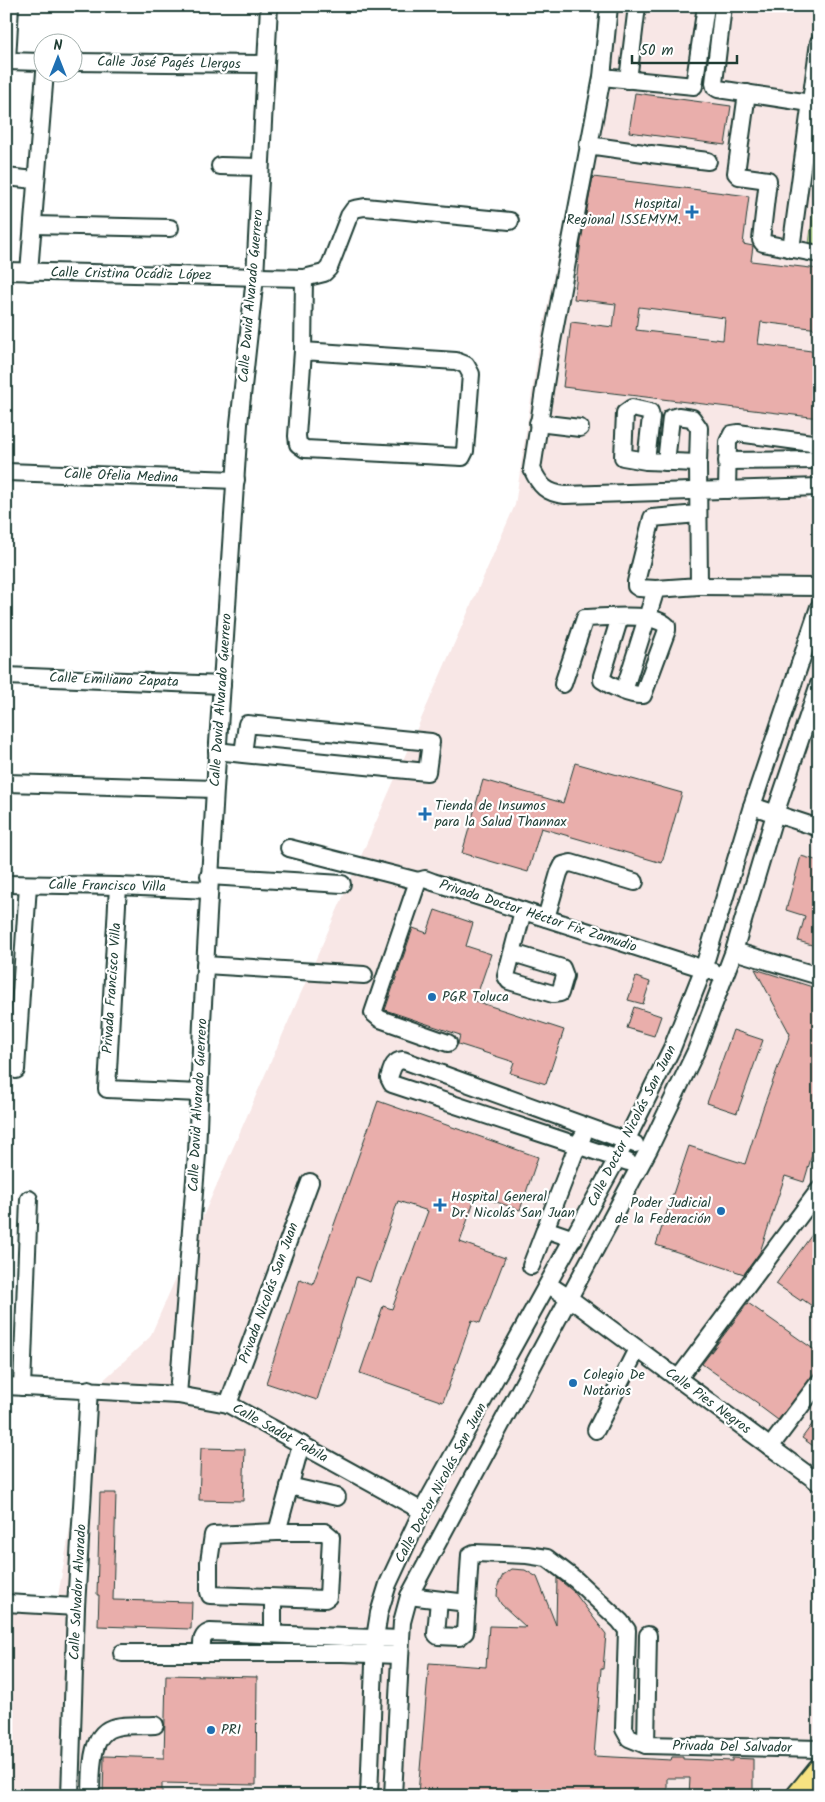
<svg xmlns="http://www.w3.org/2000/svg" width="825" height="1802" viewBox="0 0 825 1802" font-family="Kalam,sans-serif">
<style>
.built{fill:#f8e7e6}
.green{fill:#b8d891;stroke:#6c8a62}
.building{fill:#e9aeab;stroke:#1f3d34;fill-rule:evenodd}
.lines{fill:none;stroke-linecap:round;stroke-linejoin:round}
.minor-casing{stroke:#1f3d34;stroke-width:20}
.major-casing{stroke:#1f3d34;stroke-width:25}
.minor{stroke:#fff;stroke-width:16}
.major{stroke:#f6e281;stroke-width:21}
.poi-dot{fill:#1f6fb2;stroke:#fff;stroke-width:2}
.labels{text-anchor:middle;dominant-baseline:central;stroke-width:4.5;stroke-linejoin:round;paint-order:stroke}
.street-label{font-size:14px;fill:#1f3d34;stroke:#fff}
.poi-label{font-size:14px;fill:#1f3d34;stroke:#fff;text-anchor:start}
</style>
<rect width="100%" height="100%" fill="#fff"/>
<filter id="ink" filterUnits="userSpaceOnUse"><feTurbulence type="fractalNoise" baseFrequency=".02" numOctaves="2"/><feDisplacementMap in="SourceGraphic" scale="10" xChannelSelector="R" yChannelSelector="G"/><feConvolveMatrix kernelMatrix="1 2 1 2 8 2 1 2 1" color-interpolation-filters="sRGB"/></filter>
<g filter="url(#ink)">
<path class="built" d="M600 6H819V487L806 501H819V1796H6V1605L56 1607 95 1388 150 1337 515 505 538 352 595 71Z"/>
<path class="green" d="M819 165V245L809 244Z"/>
<g class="building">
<path d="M635 93 731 106 725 145 629 132Z"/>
<path d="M593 177 749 196 743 244 753 246 751 261 819 269V329L761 322 758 344 819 352V418L563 387 571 322 613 327 616 304 574 299 581 241ZM639 307 725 318 723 340 636 330Z"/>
<path d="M575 763 682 793 662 863 541 828 528 872 462 853 483 780 563 803Z"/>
<path d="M801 856 819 861V947L798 941 805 916 786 910Z"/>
<path d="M435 910 473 923 466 946 491 954 475 1001 564 1030 546 1084 510 1073 514 1062 458 1044 460 1035 385 1010 413 928 427 933Z"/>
<path d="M755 969 819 989V1131L804 1182 785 1176 760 1252 744 1274 656 1245 689 1146 745 1164 763 1108 790 1034Z"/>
<path d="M636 977 650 982 643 1004 628 1000Z"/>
<path d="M634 1007 661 1016 654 1036 627 1028Z"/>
<path d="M733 1030 763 1040 737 1113 707 1103Z"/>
<path d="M378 1101 538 1157 520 1210 476 1195 460 1242 505 1258 480 1323 472 1320 443 1402 360 1373 383 1306 392 1309 428 1211 398 1201 370 1282 356 1277 317 1400 266 1383 300 1279 313 1284Z"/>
<path d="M819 1225V1311L802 1299 801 1301 776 1284Z"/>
<path d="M748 1303 819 1353V1368L778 1420 758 1405 759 1404 702 1364Z"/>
<path d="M819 1415V1450L802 1438Z"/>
<path d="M201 1448 245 1449 243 1501 199 1500Z"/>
<path d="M100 1493H116L113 1600 192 1602 191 1629 98 1626 99 1595H97Z"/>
<path d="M512 1569 525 1570 537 1577 556 1625 557 1578 574 1592 606 1634 603 1669H601L594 1756 671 1760 672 1757H683V1759L732 1761V1758L753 1759V1796H689L690 1778H667V1796H443L418 1794 429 1663 486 1667 489 1626 526 1627 501 1604 497 1596 498 1585 503 1575Z"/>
<path d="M166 1675 257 1677 256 1785 162 1783V1796H103L104 1756 164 1758Z"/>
</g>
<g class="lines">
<g class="minor-casing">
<g id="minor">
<path d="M609 6 602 77 550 352 532 469C540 486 546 493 565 495L819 487"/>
<path d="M723 6 714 83 715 87 718 89 810 103"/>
<path d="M6 61 42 62"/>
<path d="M7 61 10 6"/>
<path d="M72 62 265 64"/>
<path d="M602 77 694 86 706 6"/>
<path d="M628 80 637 6"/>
<path d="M747 93 736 173 739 176 768 180 761 240 763 243 819 254"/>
<path d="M588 145 644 153"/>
<path d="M651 154 708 161"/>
<path d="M220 166 260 167"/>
<path d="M6 177 35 180"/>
<path d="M33 225 170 228"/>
<path d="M791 249 819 42"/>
<path d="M6 271 304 278 324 273 329 268 349 216 354 209 365 207 510 221"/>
<path d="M29 272 45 72"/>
<path d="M303 351 456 361 466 365 471 374 465 451 462 457 305 449 298 444 297 436 303 351 304 278"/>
<path d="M538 423 580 428"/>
<path d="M646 461 651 417 650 412 632 408 625 413 623 457 646 461 698 463"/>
<path d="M727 461 819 460"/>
<path d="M666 462 671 418 678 416 692 418 699 428 698 463 699 586 656 589 639 588 636 586V582L652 518 698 514"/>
<path d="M6 472 236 480"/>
<path d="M727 490 728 442 732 434 738 433 819 444"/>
<path d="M699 586 819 587"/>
<path d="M6 676 222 685"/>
<path d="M563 684 585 618C606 618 651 611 667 626V630L643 695C631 696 612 687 602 680V676L620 617"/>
<path d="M624 691 656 589"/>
<path d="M217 751 243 754 427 772 431 742 247 724 243 754"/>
<path d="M6 783 215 789"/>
<path d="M752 806 819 828"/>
<path d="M289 848 418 881"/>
<path d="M209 876 342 884"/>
<path d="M6 884 118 886 209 890"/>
<path d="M118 886 107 1089 199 1093"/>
<path d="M546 918 559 873 563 865 571 863 635 882"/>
<path d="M734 951 819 976"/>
<path d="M513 953 562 968 565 976 560 993 553 994 509 981 506 976 523 911"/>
<path d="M205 965 364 975"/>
<path d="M448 1043 380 1019 373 1013 418 881 425 879 433 882 714 972"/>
<path d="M16 1070 28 885"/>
<path d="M628 1162 392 1084 389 1078C392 1069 393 1061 403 1060L635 1144"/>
<path d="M545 1229 574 1239"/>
<path d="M531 1266 578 1144 583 1136"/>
<path d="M549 1285 569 1298 819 1483"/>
<path d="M678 1379 819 1190"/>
<path d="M6 1386 178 1395 228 1404 422 1511"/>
<path d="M22 1387 29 1199"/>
<path d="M178 1395 197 1154 202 1022 215 789 239 424 255 277 269 6"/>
<path d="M228 1404 310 1182"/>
<path d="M596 1430 637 1349"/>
<path d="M770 1447 819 1382"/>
<path d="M289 1486 337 1497"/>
<path d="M277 1532H325L331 1537 328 1597 325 1599 210 1595 209 1592V1562L213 1535Z"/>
<path d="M277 1532 301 1444"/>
<path d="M409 1596 467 1603"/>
<path d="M273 1598V1634"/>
<path d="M439 1600 436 1634 438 1636 459 1637 465 1632 470 1555 474 1553 527 1555 547 1558 576 1580 620 1621 627 1630 624 1729 629 1738 646 1745 819 1749"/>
<path d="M6 1603 76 1607"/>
<path d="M202 1652C202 1643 200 1636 210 1632L401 1639"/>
<path d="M122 1653H342L400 1655"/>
<path d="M646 1745 648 1635"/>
<path d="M70 1796 76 1607 89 1389"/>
<path d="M91 1796C92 1775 88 1732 116 1727 128 1724 143 1726 155 1725"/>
<path d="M369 1796 375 1638 379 1613 388 1584 422 1511 618 1157 672 1048 703 970 752 806 819 607"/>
<path d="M393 1796 401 1639 402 1622 409 1596 649 1149 696 1051 734 951 775 814 819 684"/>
</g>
</g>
<g class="major-casing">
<path id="major" d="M797 1796 819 1769"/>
</g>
<use href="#minor" class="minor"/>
<use href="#major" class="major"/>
</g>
</g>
<g class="poi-dot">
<path d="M689.5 204.5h5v5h5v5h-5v5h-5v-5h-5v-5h5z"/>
<path d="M422.5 806.5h5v5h5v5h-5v5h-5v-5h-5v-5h5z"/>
<circle cx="432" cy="997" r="5"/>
<path d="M437.5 1197.5h5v5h5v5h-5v5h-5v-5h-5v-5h5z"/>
<circle cx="721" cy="1211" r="5"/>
<circle cx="573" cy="1383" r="5"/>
<circle cx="211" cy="1730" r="5"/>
</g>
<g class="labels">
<g class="street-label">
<text transform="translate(169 63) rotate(1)">Calle José Pagés Llergos</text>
<text transform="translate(131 274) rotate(1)">Calle Cristina Ocádiz López</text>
<text transform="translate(251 296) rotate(-85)">Calle David Alvarado Guerrero</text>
<text transform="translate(121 476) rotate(2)">Calle Ofelia Medina</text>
<text transform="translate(114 680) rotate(2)">Calle Emiliano Zapata</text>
<text transform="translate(221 700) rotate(-86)">Calle David Alvarado Guerrero</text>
<text transform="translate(107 886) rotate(1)">Calle Francisco Villa</text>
<text transform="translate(538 916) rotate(18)">Privada Doctor Héctor Fix Zamudio</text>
<text transform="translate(112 988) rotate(-86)">Privada Francisco Villa</text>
<text transform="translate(198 1105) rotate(-87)">Calle David Alvarado Guerrero</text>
<text transform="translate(632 1126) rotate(-63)">Calle Doctor Nicolás San Juan</text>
<text transform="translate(269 1293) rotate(-70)">Privada Nicolás San Juan</text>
<text transform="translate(708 1401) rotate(36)">Calle Pies Negros</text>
<text transform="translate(280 1433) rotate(29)">Calle Sadot Fabila</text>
<text transform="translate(441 1483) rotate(-62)">Calle Doctor Nicolás San Juan</text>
<text transform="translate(78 1592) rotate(-87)">Calle Salvador Alvarado</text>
<text transform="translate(732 1747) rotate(1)">Privada Del Salvador</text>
</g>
<g class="poi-label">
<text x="681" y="204" text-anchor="end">Hospital<tspan x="681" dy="16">Regional ISSEMYM.</tspan></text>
<text x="435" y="806">Tienda de Insumos<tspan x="435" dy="16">para la Salud Thannax</tspan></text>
<text x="442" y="997">PGR Toluca</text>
<text x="451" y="1197">Hospital General<tspan x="451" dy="16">Dr. Nicolás San Juan</tspan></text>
<text x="711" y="1203" text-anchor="end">Poder Judicial<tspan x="711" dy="16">de la Federación</tspan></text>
<text x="583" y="1375">Colegio De<tspan x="583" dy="16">Notarios</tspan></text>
<text x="221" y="1730">PRI</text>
</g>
</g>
<rect width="825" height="1802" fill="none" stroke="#fff" stroke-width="25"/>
<rect x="12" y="12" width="800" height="1777" fill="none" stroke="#1f3d34" stroke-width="2" filter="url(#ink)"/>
<g transform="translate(58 58)"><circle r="24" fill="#ffffff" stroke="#a5b1ae"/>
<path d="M0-4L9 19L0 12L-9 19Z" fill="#1f6fb2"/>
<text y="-8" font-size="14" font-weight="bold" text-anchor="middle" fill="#1f3d34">N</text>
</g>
<path d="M632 55v8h105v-8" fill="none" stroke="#1f3d34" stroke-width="2.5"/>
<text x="640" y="55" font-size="15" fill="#1f3d34" stroke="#ffffff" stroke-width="4" paint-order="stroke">50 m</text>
</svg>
